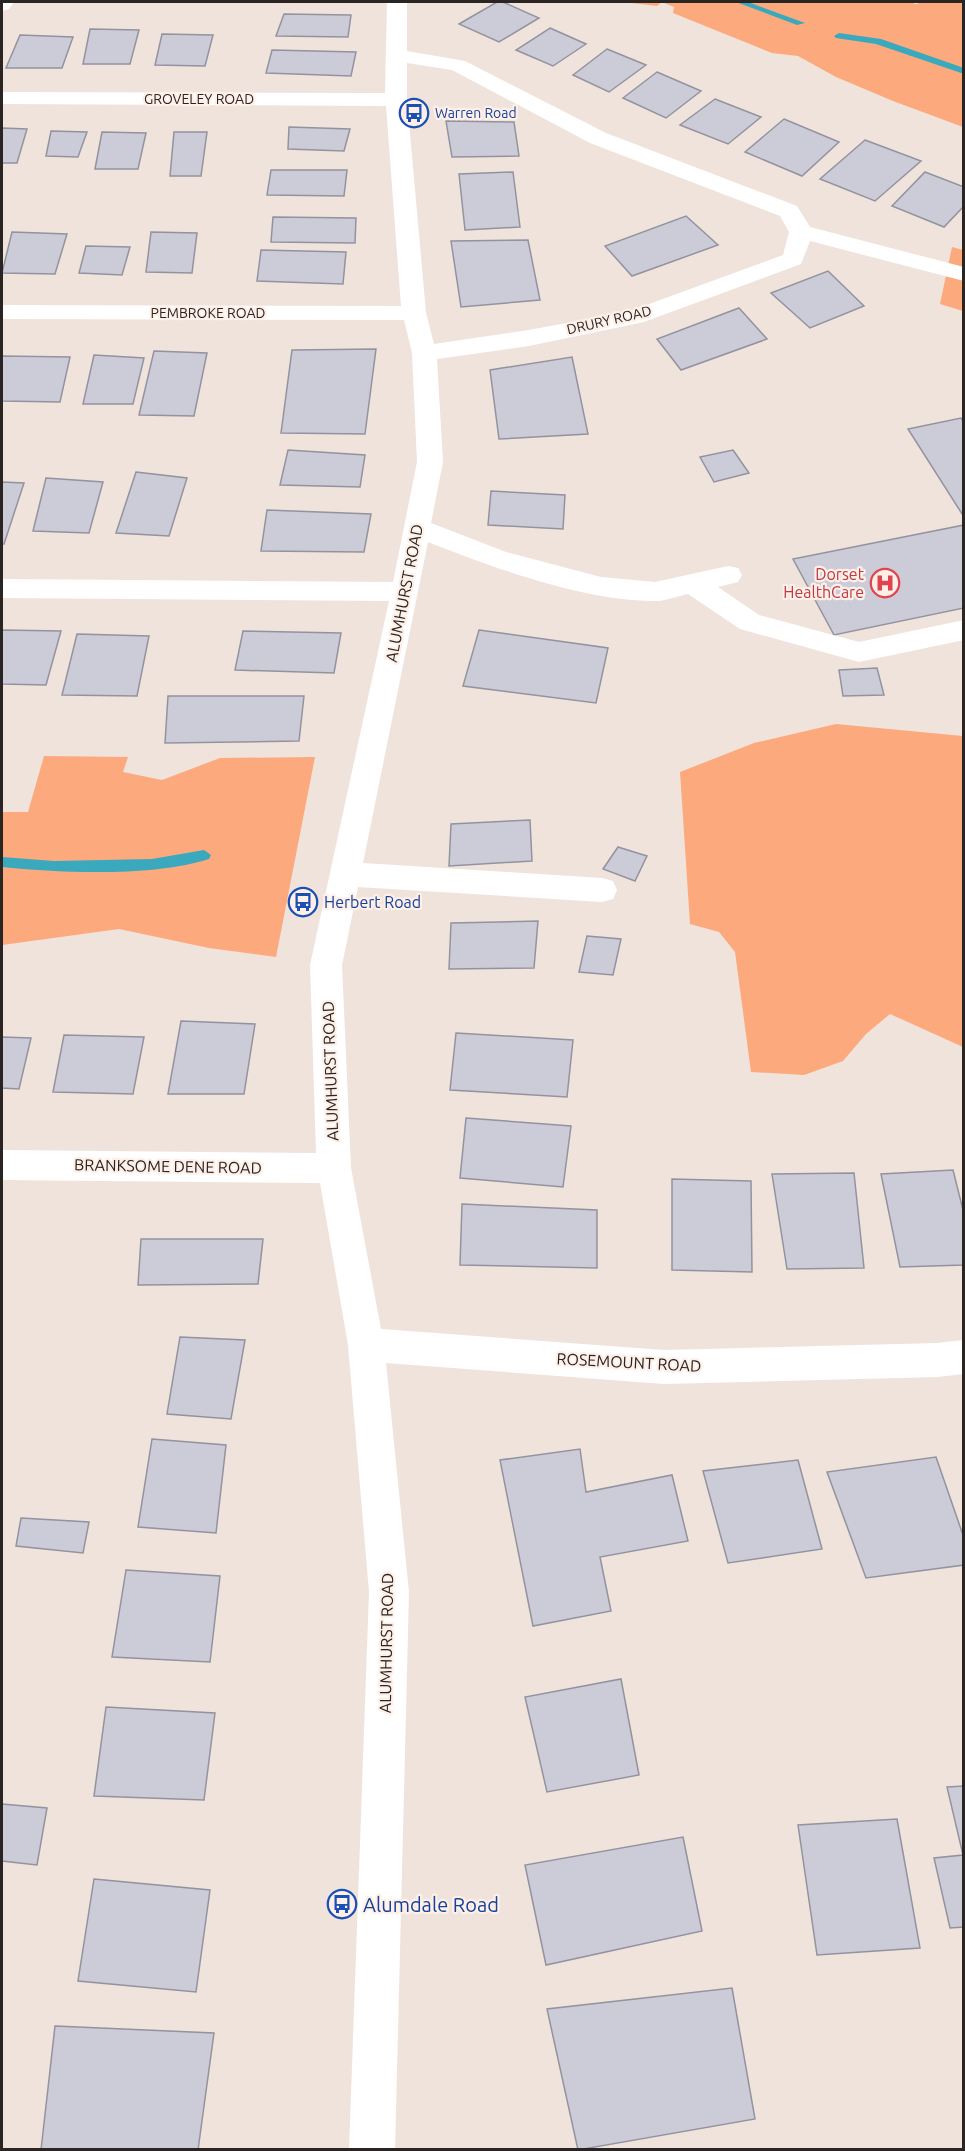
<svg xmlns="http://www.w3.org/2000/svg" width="965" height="2151" viewBox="0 0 965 2151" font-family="Ubuntu,sans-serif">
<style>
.green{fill:#fca97d}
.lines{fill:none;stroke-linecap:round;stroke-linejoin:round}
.stream{fill:#3ba9bd;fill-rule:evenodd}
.building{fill:#cccbd8;stroke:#93939f;stroke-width:1.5}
.minor{fill:#fff;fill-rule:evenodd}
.labels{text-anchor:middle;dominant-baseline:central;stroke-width:4.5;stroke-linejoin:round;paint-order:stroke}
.far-street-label{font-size:14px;fill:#2a2522;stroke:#fef0e9}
.far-transit-label{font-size:14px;fill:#164399;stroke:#fef0e9;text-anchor:start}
.health-label{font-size:16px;fill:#be3a42;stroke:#fef0e9;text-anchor:end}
.street-label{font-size:16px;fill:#2a2522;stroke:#fef0e9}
.transit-label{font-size:16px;fill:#164399;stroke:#fef0e9;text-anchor:start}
.near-transit-label{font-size:20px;fill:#164399;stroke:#fef0e9;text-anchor:start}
</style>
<rect width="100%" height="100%" fill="#f0e3dc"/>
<g class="green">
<path d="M623 2H914V4H918L919 2H963V127L893 101 836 77 798 56 772 53 673 13 674 7 662 2 657 6Z"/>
<path d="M952 247 963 250V311L940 304Z"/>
<path d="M836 724 963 736V1047L890 1014 866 1034 843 1061 804 1075 751 1072 735 952 719 932 690 924 680 772 754 743Z"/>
<path d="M44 756 128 757 123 772 162 780 220 758 315 757 276 957 209 948 119 929 2 945V812H28Z"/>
</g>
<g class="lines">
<g class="stream">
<path d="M736 2H748L805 23 797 25Z"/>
<path d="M839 33 881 39 964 68V74L876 44 836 38 834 36Z"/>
<path d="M204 850 211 855 209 859C154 877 60 873 2 867V857L54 861 152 859Z"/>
</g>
</g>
<g class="building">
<path d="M497 2H503L539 18 499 42 459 24Z"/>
<path d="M284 14 351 15 348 37 276 36Z"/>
<path d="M550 28 586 44 553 66 516 50Z"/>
<path d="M90 29 139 30 130 64H83Z"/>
<path d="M162 34 213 35 205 66 155 65Z"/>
<path d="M20 35 73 37 62 68H6Z"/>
<path d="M607 49 646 65 609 92 573 75Z"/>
<path d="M272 50 356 52 351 76 266 73Z"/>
<path d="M657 72 701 91 666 118 623 98Z"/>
<path d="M715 99 761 117 728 144 680 125Z"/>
<path d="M784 119 839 142 802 176 745 152Z"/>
<path d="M446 121 514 122 519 156 452 157Z"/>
<path d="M289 127 350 129 344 151 288 149Z"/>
<path d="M2 128 27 129 17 163H2Z"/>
<path d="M51 131 87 132 78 157 46 156Z"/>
<path d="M102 132 146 133 138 169H95Z"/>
<path d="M174 132H207L201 176H170Z"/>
<path d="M865 140 921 161 875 201 820 179Z"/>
<path d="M271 170H347L344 196 267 195Z"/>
<path d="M513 172 520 227 465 230 459 174Z"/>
<path d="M925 172 964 187V206L944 227 892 206Z"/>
<path d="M686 216 718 245 632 276 605 246Z"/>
<path d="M273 217 356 218 355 243 271 242Z"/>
<path d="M12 232 67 234 55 274 2 273Z"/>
<path d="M151 232 197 233 192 273 146 272Z"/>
<path d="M528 240 540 300 461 307 451 241Z"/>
<path d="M86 246 130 247 122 275 79 273Z"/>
<path d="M261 250 346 252 343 284 257 281Z"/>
<path d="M828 271 864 306 810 328 771 293Z"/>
<path d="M739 308 767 339 681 370 657 339Z"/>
<path d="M376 349 365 434 281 433 292 350Z"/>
<path d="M154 351 207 353 194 416 139 415Z"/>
<path d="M94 355 144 358 133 404H83Z"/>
<path d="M2 356 70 357 60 402 2 401Z"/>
<path d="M572 357 588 434 499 439 490 370Z"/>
<path d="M961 418 964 422V517L908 429Z"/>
<path d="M288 450 365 455 360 487 280 485Z"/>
<path d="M733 450 749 473 714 482 700 457Z"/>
<path d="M136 472 187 478 169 536 116 533Z"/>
<path d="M46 478 103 482 89 533 33 531Z"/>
<path d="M2 482 24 483 4 544H2Z"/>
<path d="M491 491 565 495 563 529 488 525Z"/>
<path d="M267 510 371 514 364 552 261 551Z"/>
<path d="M964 525V608L834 635 793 559Z"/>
<path d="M2 630 61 631 46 685 2 684Z"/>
<path d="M479 630 608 648 596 703 463 686Z"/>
<path d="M243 631 341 633 334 673 235 670Z"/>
<path d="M77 634 149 636 137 696 62 695Z"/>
<path d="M877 668 884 695 843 696 839 670Z"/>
<path d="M168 696H304L299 741 165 743Z"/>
<path d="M530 820 532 861 449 866 451 824Z"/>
<path d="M618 847 647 856 635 881 603 869Z"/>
<path d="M538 921 534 968 449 969 451 923Z"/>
<path d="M587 936 621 939 613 975 579 972Z"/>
<path d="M181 1021 255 1024 244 1094H168Z"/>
<path d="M456 1033 573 1040 567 1097 450 1090Z"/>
<path d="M64 1035 144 1037 133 1094 53 1092Z"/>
<path d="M2 1037 31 1038 19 1089 2 1088Z"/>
<path d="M466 1118 571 1126 563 1187 460 1178Z"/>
<path d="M953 1170 964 1214V1265L900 1267 881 1174Z"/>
<path d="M854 1173 864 1268 787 1269 772 1174Z"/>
<path d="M672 1179 751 1181 752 1272 672 1270Z"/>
<path d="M462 1204 597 1210V1268L460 1265Z"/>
<path d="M141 1239H263L258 1284 138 1285Z"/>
<path d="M180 1337 245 1340 231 1419 167 1414Z"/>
<path d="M152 1439 226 1445 216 1533 138 1527Z"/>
<path d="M580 1449 586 1492 672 1475 688 1541 600 1557 611 1611 533 1626 500 1460Z"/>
<path d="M936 1457 964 1538V1565L866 1578 827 1472Z"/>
<path d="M798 1460 822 1549 728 1563 703 1471Z"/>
<path d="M21 1518 89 1522 83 1553 16 1546Z"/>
<path d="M126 1570 220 1576 210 1662 112 1657Z"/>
<path d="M621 1679 639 1775 547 1792 525 1697Z"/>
<path d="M106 1707 215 1713 204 1800 94 1796Z"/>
<path d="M964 1786V1927L950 1928 934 1858 963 1855 947 1787Z"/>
<path d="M2 1804 47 1808 37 1865 2 1861Z"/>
<path d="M897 1819 920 1948 817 1955 798 1825Z"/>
<path d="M683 1837 702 1931 546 1965 525 1865Z"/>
<path d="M94 1879 210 1890 196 1992 78 1981Z"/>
<path d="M732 1988 755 2119 578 2150 547 2009Z"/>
<path d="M55 2026 214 2033 198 2150H41Z"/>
</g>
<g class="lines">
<g class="minor">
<path d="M2 2H14L9 9 2 11Z"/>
<path d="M387 2H407V51L465 61 606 133 797 206 810 227 964 267V281L810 241 801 264 644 322 529 346 437 359 443 462 431 523 506 552 601 577 655 582 728 566 738 568 742 575 738 582 718 587 759 615 859 642 964 620V640L859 662 740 629 688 594C677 596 664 602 653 601 581 600 494 568 428 542L363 863 602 878 613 881 617 890 613 899 602 902 358 887 342 965 351 1168 381 1329 664 1350 937 1343 964 1340V1374L937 1377 664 1384 386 1363 409 1592 395 2150H349L369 1592 348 1345 320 1183 2 1180V1150L316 1153 310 965 389 601 2 598V579L393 582 417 462 412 353 404 320 2 319V305L401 306 386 106 2 104V92L385 93ZM407 63 452 70 590 143 780 216 789 232 783 255 630 311 529 330 434 344 426 313 407 100Z"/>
</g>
</g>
<defs>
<g id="bus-ring" transform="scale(1.5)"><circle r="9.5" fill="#fef0e9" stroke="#1a4fb4" stroke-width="1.5"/><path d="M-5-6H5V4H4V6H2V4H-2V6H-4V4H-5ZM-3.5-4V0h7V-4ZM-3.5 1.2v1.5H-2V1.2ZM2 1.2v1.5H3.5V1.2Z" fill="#1a4fb4"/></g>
<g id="hospital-ring" transform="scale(1.5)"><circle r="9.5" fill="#fef0e9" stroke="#e0444e" stroke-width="1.5"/><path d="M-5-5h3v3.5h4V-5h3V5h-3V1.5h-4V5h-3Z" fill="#e0444e"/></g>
</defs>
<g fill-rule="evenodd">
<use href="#bus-ring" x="414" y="113"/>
<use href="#hospital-ring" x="885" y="583"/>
<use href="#bus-ring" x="303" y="902"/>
<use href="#bus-ring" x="342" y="1904"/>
</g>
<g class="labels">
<g class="far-street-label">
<text x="199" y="99">GROVELEY ROAD</text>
<text x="208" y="313">PEMBROKE ROAD</text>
<text transform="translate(609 320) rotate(-13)">DRURY ROAD</text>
</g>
<g class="far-transit-label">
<text x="435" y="113">Warren Road</text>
</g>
<g class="health-label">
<text x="864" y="574">Dorset<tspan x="864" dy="18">HealthCare</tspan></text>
</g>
<g class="street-label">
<text transform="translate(404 593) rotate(-79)">ALUMHURST ROAD</text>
<text transform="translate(330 1071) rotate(-92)">ALUMHURST ROAD</text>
<text transform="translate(168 1166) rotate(1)">BRANKSOME DENE ROAD</text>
<text transform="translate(629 1362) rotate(3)">ROSEMOUNT ROAD</text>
<text transform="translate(386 1643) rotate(-89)">ALUMHURST ROAD</text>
</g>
<g class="transit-label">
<text x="324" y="902">Herbert Road</text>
</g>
<g class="near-transit-label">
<text x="363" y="1904">Alumdale Road</text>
</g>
</g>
<rect width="965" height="2151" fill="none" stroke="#2a2522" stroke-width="6"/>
</svg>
